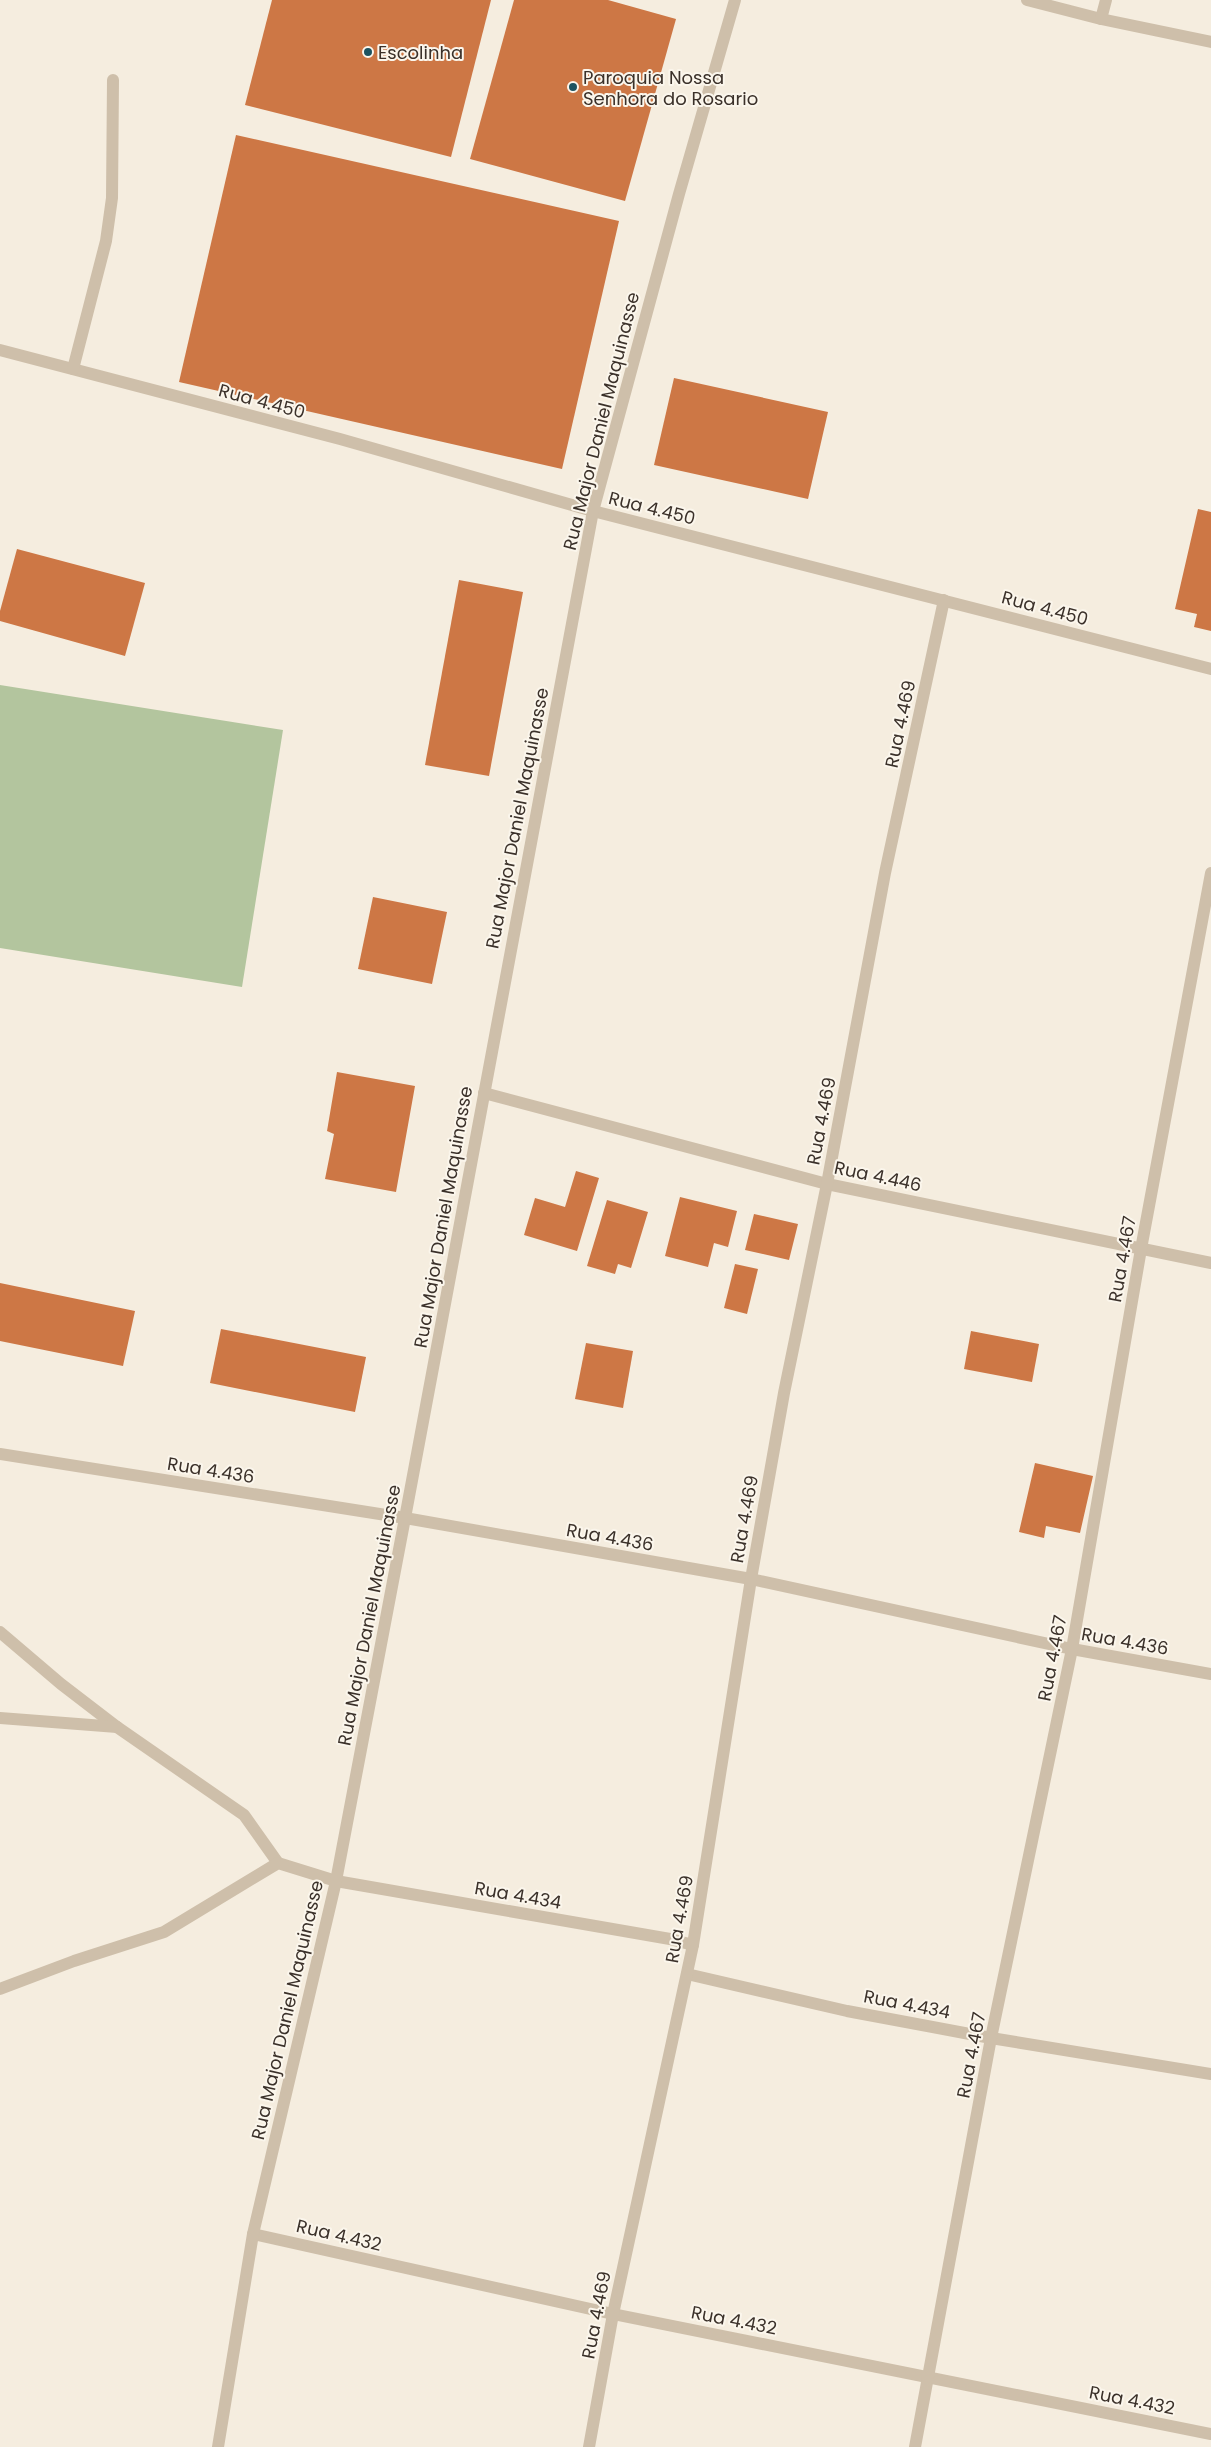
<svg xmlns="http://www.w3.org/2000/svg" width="1211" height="2447" viewBox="0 0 1211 2447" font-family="Poppins,sans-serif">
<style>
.green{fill:#b3c59e}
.building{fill:#cd7745}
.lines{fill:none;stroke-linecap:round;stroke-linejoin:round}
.street{stroke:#cebfaa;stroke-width:12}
.poi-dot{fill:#1c5360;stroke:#fbf6ec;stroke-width:2}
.labels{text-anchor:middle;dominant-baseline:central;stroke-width:4;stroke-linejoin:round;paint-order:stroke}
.poi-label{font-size:18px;fill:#3b312a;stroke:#fbf6ec;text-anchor:start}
.street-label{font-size:18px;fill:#3b312a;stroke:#fbf6ec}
</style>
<rect width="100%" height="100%" fill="#f5eddf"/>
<path class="green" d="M0 685 283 730 242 987 0 948Z"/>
<g class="building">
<path d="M272 0H491L451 157 245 105Z"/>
<path d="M514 0H608L676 19 625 201 470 159Z"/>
<path d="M236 135 619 221 562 469 179 382Z"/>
<path d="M674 378 828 412 808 499 654 465Z"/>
<path d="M1198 509 1211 512V631L1194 627 1197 614 1175 609Z"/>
<path d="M17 549 145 583 125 656 0 621V611Z"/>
<path d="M459 580 523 592 489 776 425 765Z"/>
<path d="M373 897 447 912 432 984 358 969Z"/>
<path d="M337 1072 415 1086 396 1192 325 1179 334 1134 327 1131Z"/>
<path d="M576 1171 599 1178 577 1251 524 1235 535 1198 565 1207Z"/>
<path d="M680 1197 737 1211 728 1247 714 1243 708 1267 665 1256Z"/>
<path d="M607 1200 648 1212 631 1268 618 1264 615 1274 587 1266Z"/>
<path d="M754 1214 798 1224 789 1260 745 1250Z"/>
<path d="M735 1264 758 1269 747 1314 724 1308Z"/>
<path d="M0 1283 135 1311 123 1366 0 1341Z"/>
<path d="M221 1329 366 1357 355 1412 210 1383Z"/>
<path d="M971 1331 1039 1344 1032 1382 964 1369Z"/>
<path d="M586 1343 633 1351 623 1408 575 1399Z"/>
<path d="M1035 1463 1093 1476 1080 1533 1046 1526 1044 1538 1019 1532Z"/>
</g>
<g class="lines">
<g class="street">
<path d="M1027 0 1101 19 1211 42"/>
<path d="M1101 19 1106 0"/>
<path d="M0 350 340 439 593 511 1211 669"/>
<path d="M73 369 106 241 112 198 113 80"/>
<path d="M484 1093 827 1184 1211 1263"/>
<path d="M0 1454 405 1518 751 1579 1072 1649 1211 1674"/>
<path d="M0 1632 61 1684 117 1727 244 1815 278 1863"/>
<path d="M0 1718 117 1727"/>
<path d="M687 1974 847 2011 991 2038 1211 2074"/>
<path d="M0 1989 74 1961 164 1932 278 1863 336 1881 670 1939 693 1945"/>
<path d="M253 2234 613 2314 1211 2434"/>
<path d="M218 2447 253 2234 336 1881 405 1518 593 511 679 194 735 0"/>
<path d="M589 2447 613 2314 693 1945 751 1579 784 1393 827 1184 885 873 944 600"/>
<path d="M915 2447 991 2038 1072 1649 1141 1249 1211 873"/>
</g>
</g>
<g class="poi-dot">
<circle cx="368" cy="52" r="5"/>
<circle cx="573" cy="87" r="5"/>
</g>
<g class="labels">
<g class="poi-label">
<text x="378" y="52">Escolinha</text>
<text x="583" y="77">Paroquia Nossa<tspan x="583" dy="21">Senhora do Rosario</tspan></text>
</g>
<g class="street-label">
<text transform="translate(262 401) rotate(15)">Rua 4.450</text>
<text transform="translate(601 421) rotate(-76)">Rua Major Daniel Maquinasse</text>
<text transform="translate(652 508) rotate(14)">Rua 4.450</text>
<text transform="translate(1045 608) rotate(15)">Rua 4.450</text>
<text transform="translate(900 724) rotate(-78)">Rua 4.469</text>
<text transform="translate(517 818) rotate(-79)">Rua Major Daniel Maquinasse</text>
<text transform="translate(821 1121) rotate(-79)">Rua 4.469</text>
<text transform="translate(878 1176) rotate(12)">Rua 4.446</text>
<text transform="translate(443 1217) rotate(-80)">Rua Major Daniel Maquinasse</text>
<text transform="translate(1122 1259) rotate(-80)">Rua 4.467</text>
<text transform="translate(211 1470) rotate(9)">Rua 4.436</text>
<text transform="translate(744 1519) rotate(-80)">Rua 4.469</text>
<text transform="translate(610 1537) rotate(10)">Rua 4.436</text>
<text transform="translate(369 1615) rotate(-79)">Rua Major Daniel Maquinasse</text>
<text transform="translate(1125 1641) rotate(10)">Rua 4.436</text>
<text transform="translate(1052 1658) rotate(-79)">Rua 4.467</text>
<text transform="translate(518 1895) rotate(10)">Rua 4.434</text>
<text transform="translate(679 1919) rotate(-80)">Rua 4.469</text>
<text transform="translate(907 2004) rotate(11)">Rua 4.434</text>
<text transform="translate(287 2010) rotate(-77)">Rua Major Daniel Maquinasse</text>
<text transform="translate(971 2055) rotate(-79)">Rua 4.467</text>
<text transform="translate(339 2235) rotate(13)">Rua 4.432</text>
<text transform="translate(596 2315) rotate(-79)">Rua 4.469</text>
<text transform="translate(734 2320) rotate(11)">Rua 4.432</text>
<text transform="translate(1132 2400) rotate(11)">Rua 4.432</text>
</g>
</g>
</svg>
